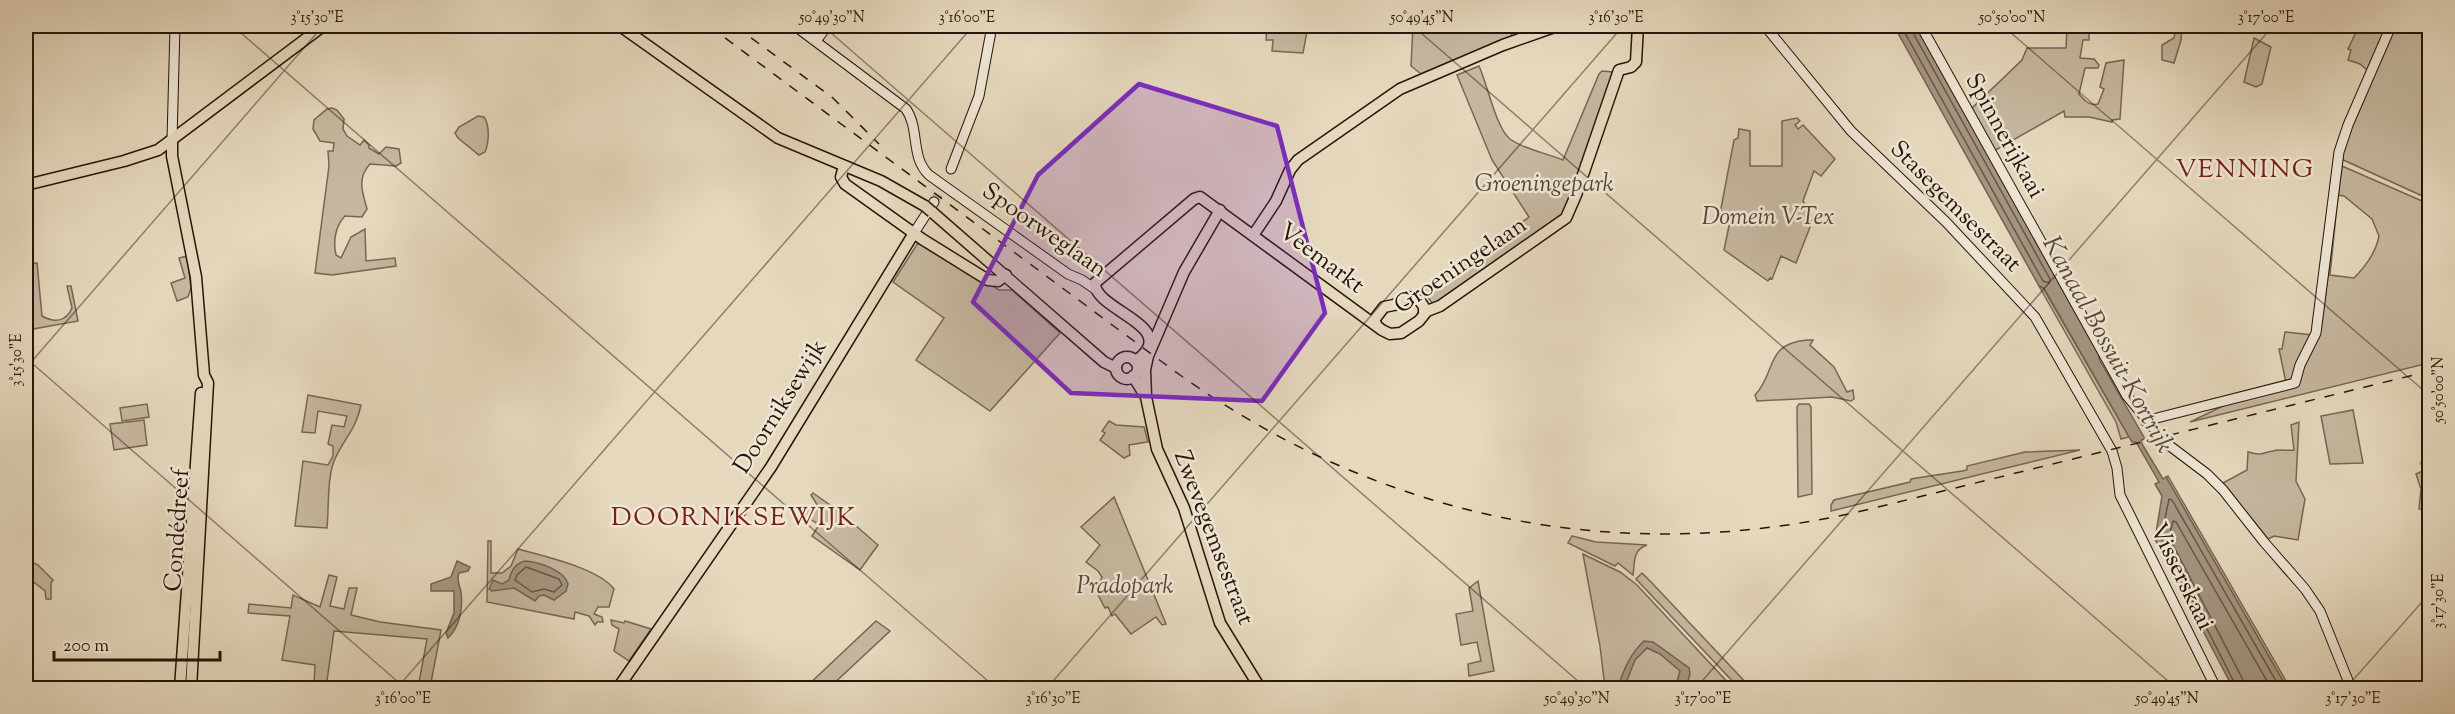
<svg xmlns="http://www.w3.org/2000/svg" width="2455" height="714" viewBox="0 0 2455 714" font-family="'Sorts Mill Goudy',serif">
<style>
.green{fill:#c5b79f;stroke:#766654;stroke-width:1.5;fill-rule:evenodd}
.water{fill:#a49580;stroke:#726151;stroke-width:1.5}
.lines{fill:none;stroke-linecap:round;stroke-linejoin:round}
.shore{stroke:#665445;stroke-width:1.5}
.secondary-tunnel{stroke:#bfb199;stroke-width:9;stroke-dasharray:9 4.5;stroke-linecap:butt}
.secondary-casing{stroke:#27140a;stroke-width:11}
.primary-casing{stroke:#27140a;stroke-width:13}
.secondary{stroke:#eee6d4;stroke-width:9}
.primary{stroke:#e5d8bd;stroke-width:10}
.rail{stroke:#27140a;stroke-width:1.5;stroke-dasharray:10 10;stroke-linecap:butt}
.primary-bridge-casing{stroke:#27140a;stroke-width:13;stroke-linecap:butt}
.primary-bridge{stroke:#e5d8bd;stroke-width:10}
.marked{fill:#7b2cbf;fill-opacity:0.2;stroke:#7b2cbf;stroke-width:4.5;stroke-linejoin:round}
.ticks{fill:none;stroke:#27140a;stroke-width:1.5;stroke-opacity:0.45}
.labels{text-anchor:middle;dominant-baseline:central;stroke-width:5;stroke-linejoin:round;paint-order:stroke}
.street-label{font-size:24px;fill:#27140a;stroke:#eee6d4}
.park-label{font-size:24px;font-style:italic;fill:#564537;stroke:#eee6d4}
.neighbourhood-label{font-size:26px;letter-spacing:1.5px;fill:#7a1f14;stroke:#eee6d4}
.water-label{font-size:26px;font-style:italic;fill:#594839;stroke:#eee6d4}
.neatline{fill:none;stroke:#27140a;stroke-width:2}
.ticks-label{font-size:15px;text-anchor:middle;fill:#27140a}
</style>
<rect width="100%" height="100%" fill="#e5d8bd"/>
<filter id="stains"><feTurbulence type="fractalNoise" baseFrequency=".00333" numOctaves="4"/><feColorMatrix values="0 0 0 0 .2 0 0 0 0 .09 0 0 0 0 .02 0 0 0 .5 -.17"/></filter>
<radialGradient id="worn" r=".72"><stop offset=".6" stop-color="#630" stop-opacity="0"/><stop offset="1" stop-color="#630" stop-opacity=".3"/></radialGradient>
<g class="green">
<path d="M1267 26H1308L1303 53 1272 51 1273 40H1266Z"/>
<path d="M1413 26H1514L1511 37 1421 74 1411 66Z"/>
<path d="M2067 26H2082L2089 33V40H2083L2080 58 2094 59 2099 65 2098 68H2085L2079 94C2084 100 2089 106 2098 104L2104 89 2100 87 2106 63 2124 60 2120 119 2112 120V122L2089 117H2065L2064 111 1994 151 1970 110 2022 60 2027 48H2066Z"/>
<path d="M2182 26 2181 40 2174 63 2162 60V45L2174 38 2175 32 2152 27 2178 28Z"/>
<path d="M2359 26H2369V31L2377 28 2378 26H2387L2367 70 2360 64 2348 60 2351 50 2348 49Z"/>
<path d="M2393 26 2429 27 2430 138 2427 152 2429 153V199L2339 158Z"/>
<path d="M2254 38 2271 47 2262 84 2256 87 2244 82Z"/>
<path d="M1479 66C1487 83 1496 128 1510 139 1525 150 1547 153 1563 160L1599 74 1602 71 1613 72 1565 215 1434 306 1423 290 1426 286C1435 283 1470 260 1473 254H1478L1529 217 1492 160 1457 75Z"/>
<path d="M332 108 337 110 344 119 343 129 347 136 360 145 364 140 369 145V148L379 154 386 147 399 149 401 163 396 166 370 164C357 178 362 191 367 209L362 217 345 216C335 226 333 242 336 255L341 258 351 237 365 229 366 261 395 258 396 266 332 275 315 273 329 166 328 151H333L334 143 320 141 313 129 314 120 327 109Z"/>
<path d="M478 116 484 117C490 125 489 143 485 152L479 155 458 138 455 133 459 127Z"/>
<path d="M1797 118 1800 121 1795 125 1798 129 1803 125 1835 159 1821 176 1814 171 1803 201 1811 214 1810 218 1812 222 1796 263 1781 256 1772 279 1770 278 1768 281 1724 250 1730 221 1719 219 1734 140 1738 138 1739 129 1750 131V166H1782V121Z"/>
<path d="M2342 166 2429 204V363L2190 422 2231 402 2295 387 2303 363 2322 323ZM2338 195 2344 196 2372 219 2379 236C2376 252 2365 267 2354 278L2330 275Z"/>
<path d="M918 243 999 290H1012L1060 333 990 411 916 360 944 318 893 282Z"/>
<path d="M187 256 191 288 188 297 177 301 171 283 185 278 179 258Z"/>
<path d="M37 263 42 316C54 323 66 322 72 308L67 286H71L78 321 33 329 26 264Z"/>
<path d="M2039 286 2043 288 2129 437 2121 439 2116 422Z"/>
<path d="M2285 332 2312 335 2292 381 2286 383 2279 349H2282Z"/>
<path d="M1807 340H1813L1810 345 1834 367 1847 392 1853 390 1854 399 1851 401 1832 397 1757 401 1755 395C1777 372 1764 344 1807 340Z"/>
<path d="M308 395 361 405C356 430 344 438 334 461 327 480 329 507 327 528L295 526 303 461 328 465 333 456V446L328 444 332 425 344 427 347 416 318 411 315 433 302 432Z"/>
<path d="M147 404 149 417 122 421 120 408Z"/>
<path d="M1809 404 1811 407 1812 494 1798 497 1797 407 1799 404Z"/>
<path d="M2353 410 2363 463 2330 464 2321 416Z"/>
<path d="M144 420 147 445 114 450 110 424Z"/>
<path d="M1109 421 1116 425 1144 427 1148 442 1129 445 1130 455 1124 458 1100 440 1105 433 1102 431Z"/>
<path d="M2299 422 2296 481 2305 499 2298 540 2274 536 2268 539 2223 483 2247 470 2248 452C2264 456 2260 453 2273 451 2279 449 2287 451 2294 450L2291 425Z"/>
<path d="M2080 450 1831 511V505L1834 500 1910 482 1911 479 1962 471 1967 470V466L2025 452Z"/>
<path d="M2429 460H2430L2429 511 2419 509 2421 489 2416 474 2423 471 2421 463Z"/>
<path d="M2168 476 2290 688H2287L2166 477Z"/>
<path d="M813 493 840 512 878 545 860 570 812 536 819 525 803 514 809 506H818L811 495Z"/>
<path d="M1114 497 1166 624 1162 625 1156 617 1131 634 1115 614 1112 616 1108 607 1105 608 1096 591 1102 577 1098 571 1086 562 1100 545 1081 527Z"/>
<path d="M1572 536 1596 542 1647 545C1632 550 1635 563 1633 575L1618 563 1615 566 1568 543Z"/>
<path d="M488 541H491V573H502L511 566 518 549C543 556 598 568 614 589L609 607H598L594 614 602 617 603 622H597L595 625 589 616 575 612 574 619 487 602Z"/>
<path d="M1583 554 1620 572 1637 585 1733 688H1605L1600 646Z"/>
<path d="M26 559 38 565 53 580 51 583V599H46L45 591 26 576Z"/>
<path d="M1642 573 1652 583 1751 688H1739L1636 579Z"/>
<path d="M329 575 337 577 330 606 344 609 349 588H357L351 615 380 622 441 630 430 688H418L427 639 334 631 326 688 314 686 315 665 282 660 290 616 248 613 249 604 291 608 293 595 320 607Z"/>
<path d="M1478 581 1494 671 1469 676 1468 664 1481 661 1477 642 1461 645 1456 614 1473 611 1469 588Z"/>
<path d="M611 620 624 623 625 621 651 629 629 661 614 651 619 629 612 625Z"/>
<path d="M876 621 890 631 829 688H805Z"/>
</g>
<g class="water">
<path d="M1894 26H1916L2099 354V359L2145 439 2141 440 2142 444 2163 479 2166 477 2287 688H2233L2155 539 2162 496 2155 484 2159 482 2136 442H2132L2044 288 2039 286Z"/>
<path d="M457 561 470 567 468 571 459 573C456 581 460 585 461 592 463 608 460 627 448 638L446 633 454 613V591H431V584L451 577Z"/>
<path d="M525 561C539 562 564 570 568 584L566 591 554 600 544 595 539 596 535 601 514 588 492 591 489 589 493 580 502 584 509 580C511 571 516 563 525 561Z"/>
<path d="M1644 641 1653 642 1689 668 1690 674 1686 688H1675L1680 671 1660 654 1647 648 1635 660 1624 688H1618C1623 670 1630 654 1644 641Z"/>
</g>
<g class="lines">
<g class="shore">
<path d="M1901 26 2043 281 2049 283 2050 279 1912 31 1911 26"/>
<path d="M526 567 559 579 562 585 554 592 544 589 532 592 515 580 517 575Z"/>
<path d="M2237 688 2161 538 2169 499 2172 500 2280 688"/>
<path d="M2245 688 2243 680 2169 537 2173 521 2176 522 2271 688"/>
</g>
<path class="secondary-tunnel" d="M934 202 947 179"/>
<g class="secondary-casing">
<g id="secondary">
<path d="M795 26 906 109C920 129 910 157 929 175L1068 274 1082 280 1095 289"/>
<path d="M1765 26 1851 131 1946 222 2035 317 2112 451 2117 468 2120 495 2216 688"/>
<path d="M1921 26 2127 396 2166 443 2207 474 2223 490 2264 542 2305 589 2320 611 2351 688"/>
<path d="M812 38 819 37 827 26"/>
<path d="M172 140 175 26"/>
<path d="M951 169 979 96 992 26"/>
<path d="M914 233 934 202"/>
<path d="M2145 421 2295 383 2300 365 2316 333 2339 152 2348 125 2391 26"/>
</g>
</g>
<g class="primary-casing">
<g id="primary">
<path d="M620 26 778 138 881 181 925 206"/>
<path d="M172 140V156L196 277 204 375 208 383 191 688"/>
<path d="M844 166 841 177 845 184 922 239 988 280 998 281 1006 275"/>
<path d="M26 185 124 161 158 150 323 26"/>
<path d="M932 212 1104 362 1116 368"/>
<path d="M1254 234 1276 201 1290 170 1298 160 1400 89 1503 45 1557 26"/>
<path d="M1377 326 1374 320 1384 307 1394 305 1409 297 1420 301 1424 307V313"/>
<circle cx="1127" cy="368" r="11"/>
<path d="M1135 361C1142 357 1145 354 1148 348 1161 322 1094 307 1095 283L1194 199 1200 197 1382 330 1390 334 1401 333 1419 321 1427 311 1440 306 1566 218 1576 195 1619 70 1631 67 1636 62 1638 26"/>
<path d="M1133 376 1146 397 1157 449 1184 508 1220 623 1260 688"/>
<path d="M1146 396 1145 370 1148 356 1184 272 1220 210"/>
<path d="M180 688 201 393"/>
<path d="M618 688 771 467 914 233"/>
</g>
</g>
<use href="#secondary" class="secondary"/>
<use href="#primary" class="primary"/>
<g class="rail">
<path d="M709 26 1173 370C1380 520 1621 569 1870 509L2430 371"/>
<path d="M735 26 833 98 879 144"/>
</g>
<g class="primary-bridge-casing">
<path id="primary-bridge" d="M925 206 932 212"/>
</g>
<use href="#primary-bridge" class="primary-bridge"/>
</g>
<path class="marked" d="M1139 84 1277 126 1325 313 1262 401 1071 393 973 302 1038 175Z"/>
<path class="ticks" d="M233 26 996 688M823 26 1586 688M1413 26 2176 688M2003 26 2430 396M26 358 405 688M26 368 323 26M397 688 973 26M1047 688 1623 26M1696 688 2273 26M2346 688 2430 593"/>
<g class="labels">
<g class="street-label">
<text transform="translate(2004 136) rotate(61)">Spinnerijkaai</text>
<text transform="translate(1955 207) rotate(45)">Stasegemsestraat</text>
<text transform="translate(1044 231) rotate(35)">Spoorweglaan</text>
<text transform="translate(1321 259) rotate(37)">Veemarkt</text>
<text transform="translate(1461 266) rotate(-34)">Groeningelaan</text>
<text transform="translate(781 407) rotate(-58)">Doorniksewijk</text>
<text transform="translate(178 530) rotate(-86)">Condédreef</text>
<text transform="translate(1213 538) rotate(69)">Zwevegemsestraat</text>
<text transform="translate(2181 577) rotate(64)">Visserskaai</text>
</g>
<g class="park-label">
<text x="1544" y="185">Groeningepark</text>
<text x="1768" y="218">Domein V-Tex</text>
<text x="1125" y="587">Pradopark</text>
</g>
<g class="neighbourhood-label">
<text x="2245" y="170">VENNING</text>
<text x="734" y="518">DOORNIKSEWIJK</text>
</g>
<g class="water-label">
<text transform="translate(2107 345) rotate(61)">Kanaal Bossuit-Kortrijk</text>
</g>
</g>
<rect width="2455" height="714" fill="none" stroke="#e5d8bd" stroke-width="66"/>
<path d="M54 651v9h166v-9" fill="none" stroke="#27140a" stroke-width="3"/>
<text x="63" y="651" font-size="18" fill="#27140a" stroke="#eee6d4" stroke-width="4.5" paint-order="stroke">200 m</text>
<rect x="33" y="33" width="2389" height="648" class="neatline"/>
<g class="ticks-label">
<text x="317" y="22">3°15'30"E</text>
<text x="832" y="22">50°49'30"N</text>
<text x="967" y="22">3°16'00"E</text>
<text x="1422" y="22">50°49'45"N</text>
<text x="1616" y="22">3°16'30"E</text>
<text x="2012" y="22">50°50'00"N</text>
<text x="2266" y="22">3°17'00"E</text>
<text transform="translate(16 360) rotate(-90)" y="5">3°15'30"E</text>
<text transform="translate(2438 390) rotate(-90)" y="5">50°50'00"N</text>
<text transform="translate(2438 601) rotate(-90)" y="5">3°17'30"E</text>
<text x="403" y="703">3°16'00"E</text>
<text x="1053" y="703">3°16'30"E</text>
<text x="1577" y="703">50°49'30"N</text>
<text x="1703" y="703">3°17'00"E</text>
<text x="2167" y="703">50°49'45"N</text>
<text x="2353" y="703">3°17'30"E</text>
</g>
<rect width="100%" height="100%" filter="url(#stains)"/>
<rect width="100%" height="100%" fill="url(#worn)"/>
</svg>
